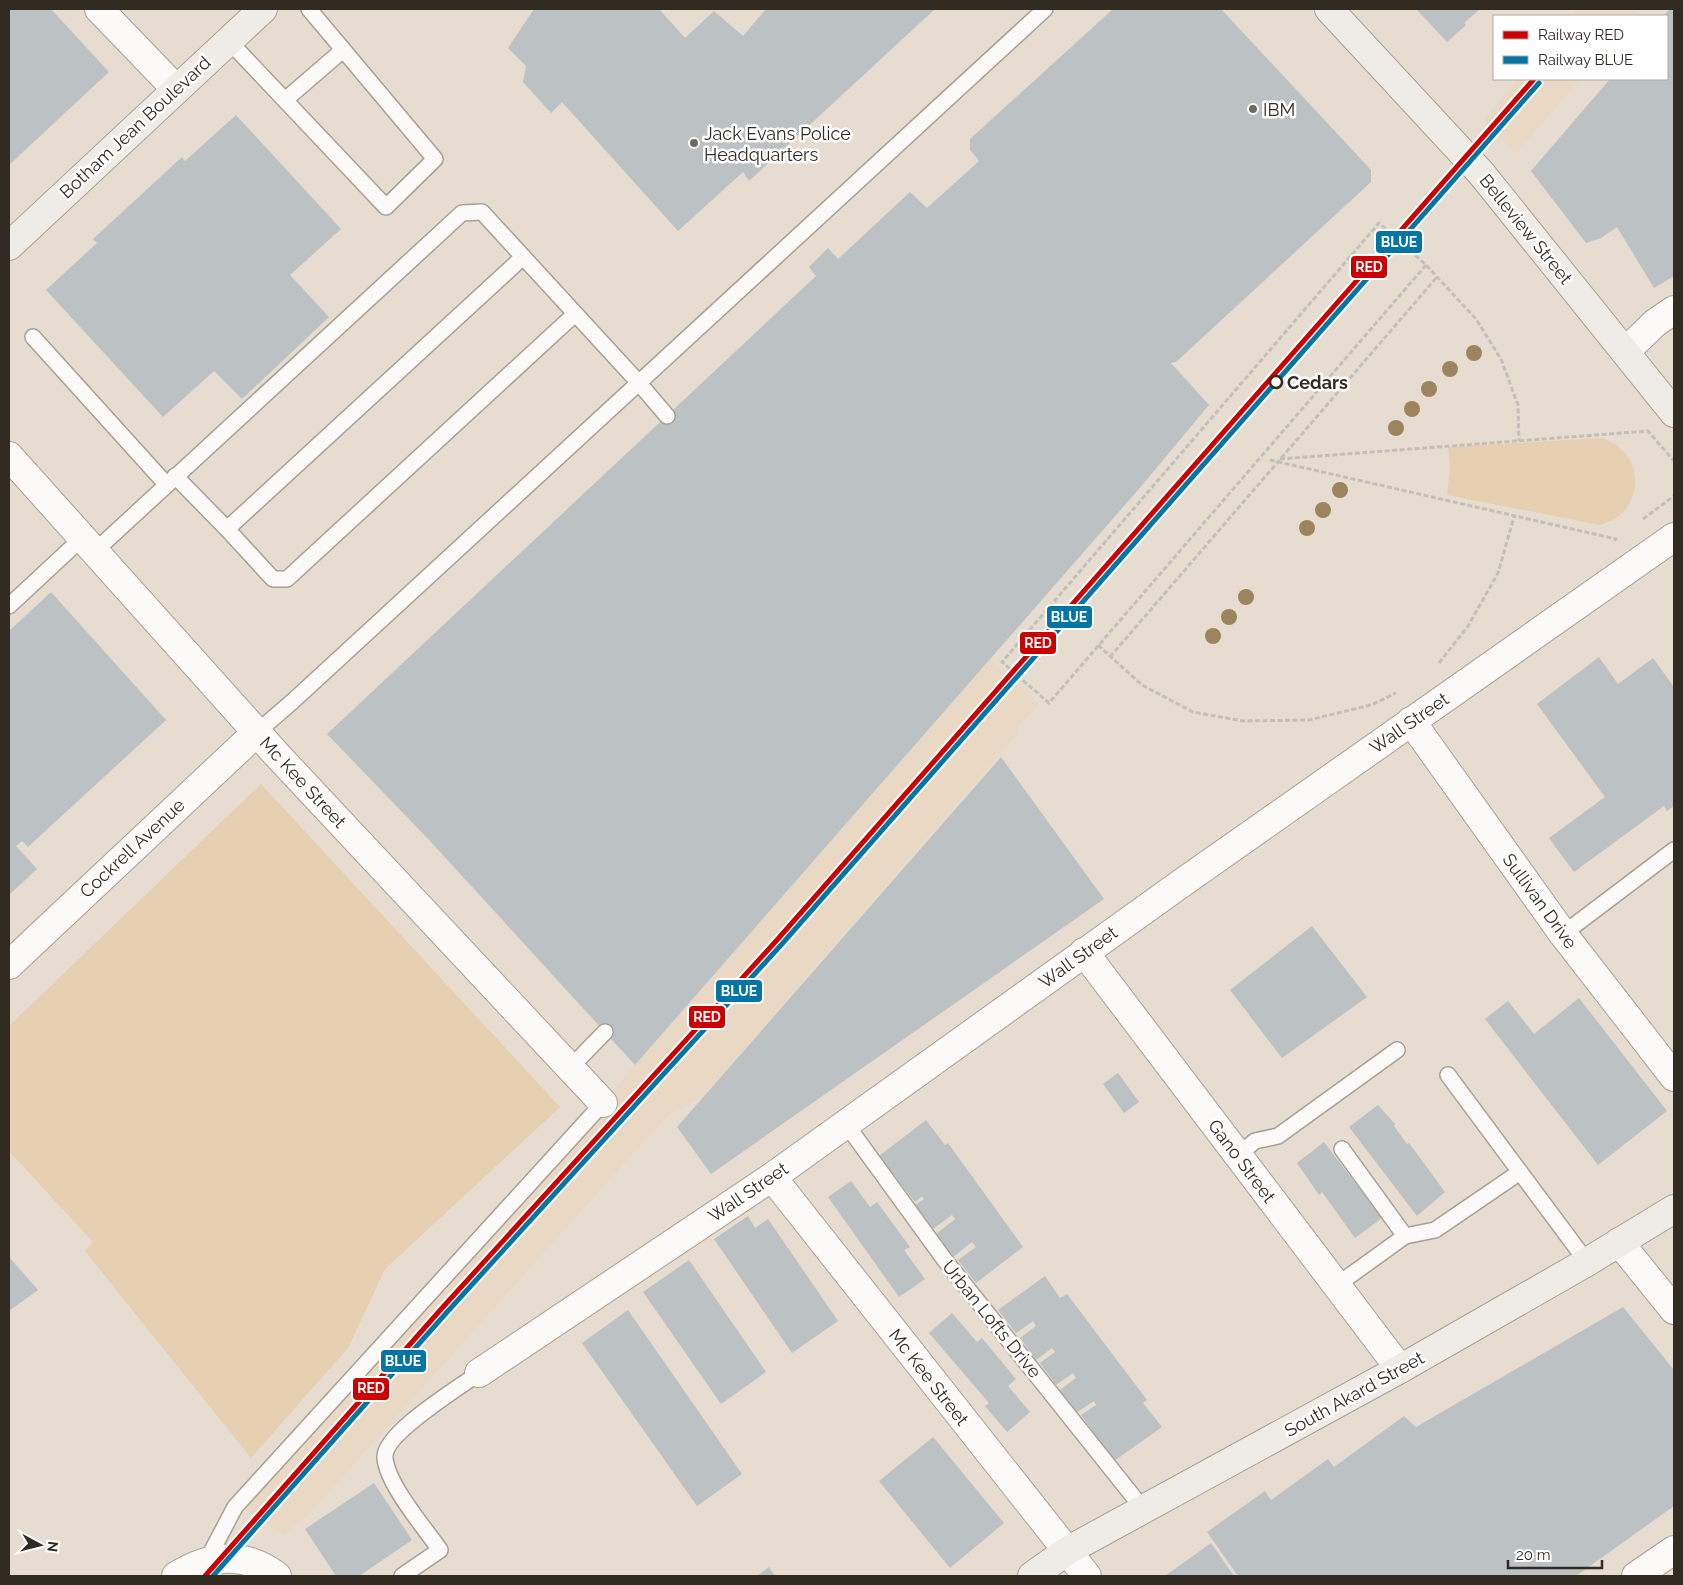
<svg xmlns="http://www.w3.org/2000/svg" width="1683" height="1585" viewBox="0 0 1683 1585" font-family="Raleway,sans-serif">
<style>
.built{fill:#e9d8c3}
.green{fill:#e7cfb1}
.building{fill:#bcc2c3}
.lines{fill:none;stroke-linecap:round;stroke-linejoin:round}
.lane-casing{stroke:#a7a096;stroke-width:18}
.street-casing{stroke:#a7a096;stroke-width:30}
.secondary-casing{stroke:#a7a096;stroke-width:30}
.path{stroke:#c3c0bb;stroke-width:3;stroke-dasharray:5 2.5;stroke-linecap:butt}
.lane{stroke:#fbfaf8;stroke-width:15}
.street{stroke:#fbfaf8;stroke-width:28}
.secondary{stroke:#efece8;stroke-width:28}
.rail-1-casing{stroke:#fff;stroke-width:9}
.rail-2-casing{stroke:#fff;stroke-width:9}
.rail-1{stroke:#c00;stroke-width:5}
.rail-2{stroke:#0275a4;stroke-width:5}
.tree{fill:#9c855e}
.poi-dot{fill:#70695f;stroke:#fff;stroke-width:2}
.stop-dot{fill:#fff;stroke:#312b22;stroke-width:2.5}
.labels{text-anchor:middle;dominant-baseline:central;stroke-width:5;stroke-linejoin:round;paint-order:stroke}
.poi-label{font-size:18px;fill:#312b22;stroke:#fff;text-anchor:start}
.street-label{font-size:18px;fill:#312b22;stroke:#fff}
.stop-label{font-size:18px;font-weight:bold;fill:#312b22;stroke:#fff;text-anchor:start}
.line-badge{stroke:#fff;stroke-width:2}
.badge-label{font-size:14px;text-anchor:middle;font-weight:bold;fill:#fff}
</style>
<rect width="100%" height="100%" fill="#e6dcd0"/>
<g class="built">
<path d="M1577 9H1640L1634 16H1571Z"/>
<path d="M1518 79H1580L1516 154 1484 119Z"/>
<path d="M990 661 1039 704 1015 730 1018 733 701 1098 668 1116 627 1160 309 1514 283 1535 244 1509 548 1170 635 1065Z"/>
</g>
<g class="green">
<path d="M1602 438C1609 441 1617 444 1622 450 1640 466 1639 498 1621 514 1615 520 1608 522 1600 525L1447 495 1450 468 1448 447Z"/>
<path d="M261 784 560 1107 385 1269 348 1348 251 1458 85 1251 93 1242 9 1151V1026Z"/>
</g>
<g class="building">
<path d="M9 9H51L109 72 9 165Z"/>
<path d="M534 9H662L660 10 685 38 714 11 743 36 766 9H935L749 181 743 172 678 231 562 102 551 113 523 82 526 66 508 48Z"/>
<path d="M1113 9H1221L1371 170V182L1176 362 1171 363 1209 405 1138 490 635 1065 431 842 327 734 816 276 809 267 828 248 838 259 910 192 927 208 979 161 970 150V139Z"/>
<path d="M1416 9H1480L1464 23 1466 25 1447 42Z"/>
<path d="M1670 9H1674V276L1654 288 1617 227 1601 238 1586 243 1531 171 1610 79H1667V16H1663Z"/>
<path d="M236 115 341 229 290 275 329 317 242 399 214 371 163 417 46 290 97 243 93 239 182 157 185 161Z"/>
<path d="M51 592 166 720 28 847 22 841 16 846 37 869 9 895V631Z"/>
<path d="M1599 657 1618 684 1653 658 1674 687V806L1667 811 1664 806 1574 872 1549 838 1605 797 1537 704Z"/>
<path d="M1001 757 1104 899 711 1174 677 1127Z"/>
<path d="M1312 926 1367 997 1282 1058 1230 990Z"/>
<path d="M1579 998 1667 1111 1598 1165 1485 1019 1508 1001 1534 1034Z"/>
<path d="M1118 1073 1139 1102 1124 1113 1103 1084Z"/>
<path d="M1378 1105 1395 1124 1394 1126 1407 1144 1409 1143 1445 1192 1417 1216 1349 1127Z"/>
<path d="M926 1120 945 1145 948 1143 1023 1247 976 1283 958 1260 976 1247 972 1242 953 1257 936 1234 955 1219 952 1215 933 1229 915 1205 924 1199 922 1196 915 1202 879 1156Z"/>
<path d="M1324 1142 1382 1218 1355 1238 1322 1192 1319 1195 1297 1163Z"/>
<path d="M851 1181 870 1207 877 1202 910 1247 904 1250 925 1279 899 1297 828 1197Z"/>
<path d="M748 1216 755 1228 768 1219 838 1321 792 1353 714 1239Z"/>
<path d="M9 1257 38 1290 9 1311Z"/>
<path d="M689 1260 766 1372 721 1404 643 1292Z"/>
<path d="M1045 1276 1060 1298 1067 1294 1147 1400 1143 1403 1162 1427 1114 1461 1081 1415 1096 1405 1094 1401 1076 1413 1060 1390 1076 1378 1073 1373 1056 1385 1040 1363 1055 1352 1052 1348 1036 1360 1020 1338 1036 1326 1033 1321 1016 1333 998 1310Z"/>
<path d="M1623 1307 1674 1370V1506L1576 1576H1238L1207 1532 1265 1491 1271 1500 1328 1459 1334 1467 1404 1416 1416 1427Z"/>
<path d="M628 1310 742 1474 697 1506 582 1343Z"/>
<path d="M952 1313 977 1342 982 1338 1016 1379 1008 1386 1030 1412 1007 1432 985 1406 989 1403 929 1333Z"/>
<path d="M933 1437 1004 1523 950 1568 879 1481Z"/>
<path d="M374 1483 412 1540 359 1576H336L305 1529Z"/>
<path d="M1211 1543 1234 1576H1165Z"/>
<path d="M769 1567 775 1576H757Z"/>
</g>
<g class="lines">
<g class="lane-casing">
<g id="lane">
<path d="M228 40 386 207 435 159 309 9"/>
<path d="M285 100 343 50"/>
<path d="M33 337 166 484"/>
<path d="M175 476 227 529 523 257"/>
<path d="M227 529 273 579H287L575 314"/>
<path d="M94 552 462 213 482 212 639 383 667 416"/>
<path d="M9 606 82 538"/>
<path d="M256 733 293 701 1045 9"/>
<path d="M1563 934 1674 850"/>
<path d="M570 1068 605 1032"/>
<path d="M846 1124 944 1259 1144 1510"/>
<path d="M1342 1149 1405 1236"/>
<path d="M1238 1155 1255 1141 1278 1136 1397 1050"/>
<path d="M1520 1172 1587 1262"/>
<path d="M1337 1285 1405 1236 1435 1230 1520 1172 1448 1075"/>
<path d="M206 1562 235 1507 603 1103"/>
<path d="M402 1576 440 1550C424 1527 387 1484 385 1458 382 1434 460 1387 479 1373"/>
</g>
</g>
<g class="street-casing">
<g id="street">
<path d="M99 9 176 89"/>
<path d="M1625 352 1655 323 1674 310"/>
<path d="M9 456 278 756 603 1103"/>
<path d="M1411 721 1563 934 1674 1077"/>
<path d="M1084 952 1400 1369"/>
<path d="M9 965 256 733"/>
<path d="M772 1177 1087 1576"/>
<path d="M1619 1242 1674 1310"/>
<path d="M479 1373 772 1177 1179 885 1674 537"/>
<path d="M176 1576C210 1555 244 1551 277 1576"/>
<path d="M1636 1576 1674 1550"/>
</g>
</g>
<g class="secondary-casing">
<g id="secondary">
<path d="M1329 9 1481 173 1674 413"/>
<path d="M9 246 263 9"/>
<path d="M1032 1576 1067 1551 1400 1369 1587 1262 1674 1209"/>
</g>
</g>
<g class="path">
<path d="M1426 265 1049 703 1002 662 1379 223 1426 265 1476 319 1501 359 1518 405 1519 441"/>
<path d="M1280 459 1648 431 1674 461"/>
<path d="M1270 460 1616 539 1614 541"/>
<path d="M1643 519 1674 496"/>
<path d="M1098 645 1142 685 1193 712 1243 721 1309 720 1371 705 1396 693"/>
<path d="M1110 657 1437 277"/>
<path d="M1439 663 1468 626 1498 573 1514 517"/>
</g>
<use href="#lane" class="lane"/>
<use href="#street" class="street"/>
<use href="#secondary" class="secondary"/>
<g class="rail-1-casing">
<path id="rail-1" d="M205 1576 443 1307 777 940 1534 79"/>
</g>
<g class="rail-2-casing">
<path id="rail-2" d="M213 1576 448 1311 782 944 1539 83"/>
</g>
<use href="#rail-1" class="rail-1"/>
<use href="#rail-2" class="rail-2"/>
</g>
<g class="tree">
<circle cx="1474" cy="353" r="8"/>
<circle cx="1450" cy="369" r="8"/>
<circle cx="1429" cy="389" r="8"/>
<circle cx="1412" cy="409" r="8"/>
<circle cx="1396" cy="428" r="8"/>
<circle cx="1340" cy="490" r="8"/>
<circle cx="1323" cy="510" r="8"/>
<circle cx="1307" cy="528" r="8"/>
<circle cx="1246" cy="597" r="8"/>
<circle cx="1229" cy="617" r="8"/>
<circle cx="1213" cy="636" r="8"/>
</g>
<g class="poi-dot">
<circle cx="1253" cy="109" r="5"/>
<circle cx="694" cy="143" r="5"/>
</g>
<circle class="stop-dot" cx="1276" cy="382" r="6"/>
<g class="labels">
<g class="poi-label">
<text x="1263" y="109">IBM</text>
<text x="704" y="133">Jack Evans Police<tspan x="704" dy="21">Headquarters</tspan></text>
</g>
<g class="street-label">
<text transform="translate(135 127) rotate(-43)">Botham Jean Boulevard</text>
<text transform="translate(1526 229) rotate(51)">Belleview Street</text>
<text transform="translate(1409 723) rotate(-35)">Wall Street</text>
<text transform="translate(303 782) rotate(47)">Mc Kee Street</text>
<text transform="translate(132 848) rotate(-43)">Cockrell Avenue</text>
<text transform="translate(1540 901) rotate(54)">Sullivan Drive</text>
<text transform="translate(1078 957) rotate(-36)">Wall Street</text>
<text transform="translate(1242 1161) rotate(53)">Gano Street</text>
<text transform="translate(748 1192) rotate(-34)">Wall Street</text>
<text transform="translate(992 1319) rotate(51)">Urban Lofts Drive</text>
<text transform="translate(929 1377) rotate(52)">Mc Kee Street</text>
<text transform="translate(1354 1394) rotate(-29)">South Akard Street</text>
</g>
<g class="stop-label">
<text x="1287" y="382">Cedars</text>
</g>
</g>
<g class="line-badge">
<rect x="1375" y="230" width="48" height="24" rx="5" fill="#0275a4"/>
<rect x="1350" y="255" width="38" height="24" rx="5" fill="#c00"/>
<rect x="1046" y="605" width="47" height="24" rx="5" fill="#0275a4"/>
<rect x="1019" y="631" width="38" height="24" rx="5" fill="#c00"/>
<rect x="715" y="979" width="48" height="24" rx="5" fill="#0275a4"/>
<rect x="688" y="1005" width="38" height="24" rx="5" fill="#c00"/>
<rect x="380" y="1349" width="47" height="24" rx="5" fill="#0275a4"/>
<rect x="352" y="1377" width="38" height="24" rx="5" fill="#c00"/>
</g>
<g class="badge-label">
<text x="1399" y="247">BLUE</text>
<text x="1369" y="272">RED</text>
<text x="1069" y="622">BLUE</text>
<text x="1038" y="648">RED</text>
<text x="739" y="996">BLUE</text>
<text x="707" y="1022">RED</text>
<text x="403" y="1366">BLUE</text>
<text x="371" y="1393">RED</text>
</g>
<rect width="1683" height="1585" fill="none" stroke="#312b22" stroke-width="20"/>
<rect x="1493" y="15" width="175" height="65" fill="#ffffff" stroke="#adaaa7"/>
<rect x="1503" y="31" width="25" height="8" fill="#cc0000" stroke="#adaaa7"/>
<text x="1538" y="40" font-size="15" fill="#312b22">Railway RED</text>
<rect x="1503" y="56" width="25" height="8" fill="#0275a4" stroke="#adaaa7"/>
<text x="1538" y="65" font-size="15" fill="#312b22">Railway BLUE</text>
<g transform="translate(40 1545) rotate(97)" stroke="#ffffff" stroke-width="4" paint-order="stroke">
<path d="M0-4L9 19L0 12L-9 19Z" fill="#312b22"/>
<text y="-8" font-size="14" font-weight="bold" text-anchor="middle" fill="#312b22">N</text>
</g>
<path d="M1508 1560v8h94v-8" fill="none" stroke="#312b22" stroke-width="2.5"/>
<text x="1516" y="1560" font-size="15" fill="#312b22" stroke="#ffffff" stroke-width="4" paint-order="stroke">20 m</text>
</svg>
